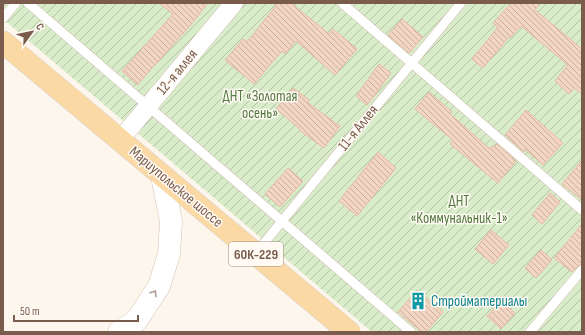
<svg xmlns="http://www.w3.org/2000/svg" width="585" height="335" viewBox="0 0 585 335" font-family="'Sofia Sans Condensed',sans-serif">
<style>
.garden{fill:url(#garden-furrows)}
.building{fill:url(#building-back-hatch);stroke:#e6bba3}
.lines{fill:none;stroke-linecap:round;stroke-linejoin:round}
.lane-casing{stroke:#d1beb0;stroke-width:10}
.street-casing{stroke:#d1beb0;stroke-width:19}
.secondary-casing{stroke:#d6c0b0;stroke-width:23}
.primary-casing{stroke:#dad1cd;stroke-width:23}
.lane{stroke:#fff;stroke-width:9}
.street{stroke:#fff;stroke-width:18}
.secondary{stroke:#fff;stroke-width:22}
.primary{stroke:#fbd9a5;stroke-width:22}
.oneway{stroke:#af9d94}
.labels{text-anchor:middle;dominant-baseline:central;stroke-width:3;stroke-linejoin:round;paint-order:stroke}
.shield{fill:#fffaf3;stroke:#a28b7f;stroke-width:1}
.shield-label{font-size:14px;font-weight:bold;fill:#7a5c4d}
.street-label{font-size:15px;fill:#7a5c4d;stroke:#fffaf3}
.park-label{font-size:15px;fill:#537a41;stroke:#fffaf3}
.culture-label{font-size:15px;fill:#0d838f;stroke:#fffaf3;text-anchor:start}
</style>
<defs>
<pattern id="garden-furrows" width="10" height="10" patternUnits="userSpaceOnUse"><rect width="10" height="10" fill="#d8ecc9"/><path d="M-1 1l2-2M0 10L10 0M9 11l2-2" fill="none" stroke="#b4c2a5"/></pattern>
<pattern id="building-back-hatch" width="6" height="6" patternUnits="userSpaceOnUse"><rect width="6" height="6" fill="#f3d5c3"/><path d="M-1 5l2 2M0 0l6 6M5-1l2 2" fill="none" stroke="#cab0a1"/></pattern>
</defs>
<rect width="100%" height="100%" fill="#fdf6ec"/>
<path class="garden" d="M3 3H582V332H372L3 19Z"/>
<g class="building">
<path d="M159 3H208L189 27 137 85 122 71 173 14Z"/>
<path d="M278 3H291L329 34 333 29 357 49 335 75 296 41 285 54 282 51 254 84 225 60 243 39 247 42Z"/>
<path d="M511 3H541L535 10 582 49V94L574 88 569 94 555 81 568 65 521 26 510 38 509 37 483 68 472 59 498 27 493 23Z"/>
<path d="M402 19 423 37 409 53 388 35Z"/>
<path d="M379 64 391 73 367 105 356 96Z"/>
<path d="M293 88 309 100 308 103 340 126 324 148 299 130 300 129 276 109Z"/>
<path d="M429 92 452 112 450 114 490 149 492 146 494 147 497 144 516 161 498 183 450 144 453 140 415 109Z"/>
<path d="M526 110 563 143 543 165 525 149 524 152 505 135Z"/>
<path d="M378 152 396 168 357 216 339 201Z"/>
<path d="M582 160V200L562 184Z"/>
<path d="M288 168 303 181 280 207 265 194Z"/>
<path d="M550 193 560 202 542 224 532 215Z"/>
<path d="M582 224V264L578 266 572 272 554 258Z"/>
<path d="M491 230 509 245 493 264 475 249Z"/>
<path d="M541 250 552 260 536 278 525 268Z"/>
<path d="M417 290 443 312 426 332H422L398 312Z"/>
<path d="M501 301 515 313 501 329 487 316Z"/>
</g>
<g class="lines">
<g class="lane-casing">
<g id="lane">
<path d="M28 3 411 332"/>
<path d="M342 3 582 210"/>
<path d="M3 18 16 3"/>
<path d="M255 254 461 3"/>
<path d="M530 332 582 270"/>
</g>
</g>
<g class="street-casing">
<path id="street" d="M120 140 234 3"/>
</g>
<g class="secondary-casing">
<path id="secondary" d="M119 332 137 320 159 286 169 254 171 221 162 176"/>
</g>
<g class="primary-casing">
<path id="primary" d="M3 42 349 332"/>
</g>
<use href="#lane" class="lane"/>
<use href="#street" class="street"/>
<use href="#secondary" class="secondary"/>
<use href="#primary" class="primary"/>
</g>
<defs><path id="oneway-chevron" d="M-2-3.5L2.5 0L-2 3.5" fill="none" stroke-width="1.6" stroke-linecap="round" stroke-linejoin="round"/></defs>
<use class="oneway" href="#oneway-chevron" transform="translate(154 293) rotate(-57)"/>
<defs>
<g id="building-bare" transform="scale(1.38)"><path d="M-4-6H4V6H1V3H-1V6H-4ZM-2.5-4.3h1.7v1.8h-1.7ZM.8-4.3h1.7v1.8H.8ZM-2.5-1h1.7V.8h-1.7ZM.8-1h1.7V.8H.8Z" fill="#0f9aa8" stroke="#fffaf3" stroke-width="2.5" paint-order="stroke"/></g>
</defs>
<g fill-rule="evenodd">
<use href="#building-bare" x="418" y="301"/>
</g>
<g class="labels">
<rect class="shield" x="229" y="242" width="54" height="24" rx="3"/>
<g class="shield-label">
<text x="256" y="254">60К-229</text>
</g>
<g class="street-label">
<text transform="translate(177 72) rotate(-50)">12-я аллея</text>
<text transform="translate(358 128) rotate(-51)">11-я Аллея</text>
<text transform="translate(176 187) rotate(40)">Мариупольское шоссе</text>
</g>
<g class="park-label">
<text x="260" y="96">ДНТ «Золотая<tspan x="260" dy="17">осень»</tspan></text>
<text x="459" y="201">ДНТ<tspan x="459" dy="17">«Коммунальник-1»</tspan></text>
</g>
<g class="culture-label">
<text x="431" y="301">Стройматериалы</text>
</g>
</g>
<rect width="585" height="335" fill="none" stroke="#7a5c4d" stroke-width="8"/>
<g transform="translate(32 32) rotate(57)" stroke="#fffaf3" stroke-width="3" paint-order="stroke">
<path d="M0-3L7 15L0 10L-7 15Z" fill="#7a5c4d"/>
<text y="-6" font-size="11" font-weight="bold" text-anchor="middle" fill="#7a5c4d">С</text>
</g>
<path d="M14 315v6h124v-6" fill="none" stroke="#7a5c4d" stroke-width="2"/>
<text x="20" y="315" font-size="12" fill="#7a5c4d" stroke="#fffaf3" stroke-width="3" paint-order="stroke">50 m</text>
</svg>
